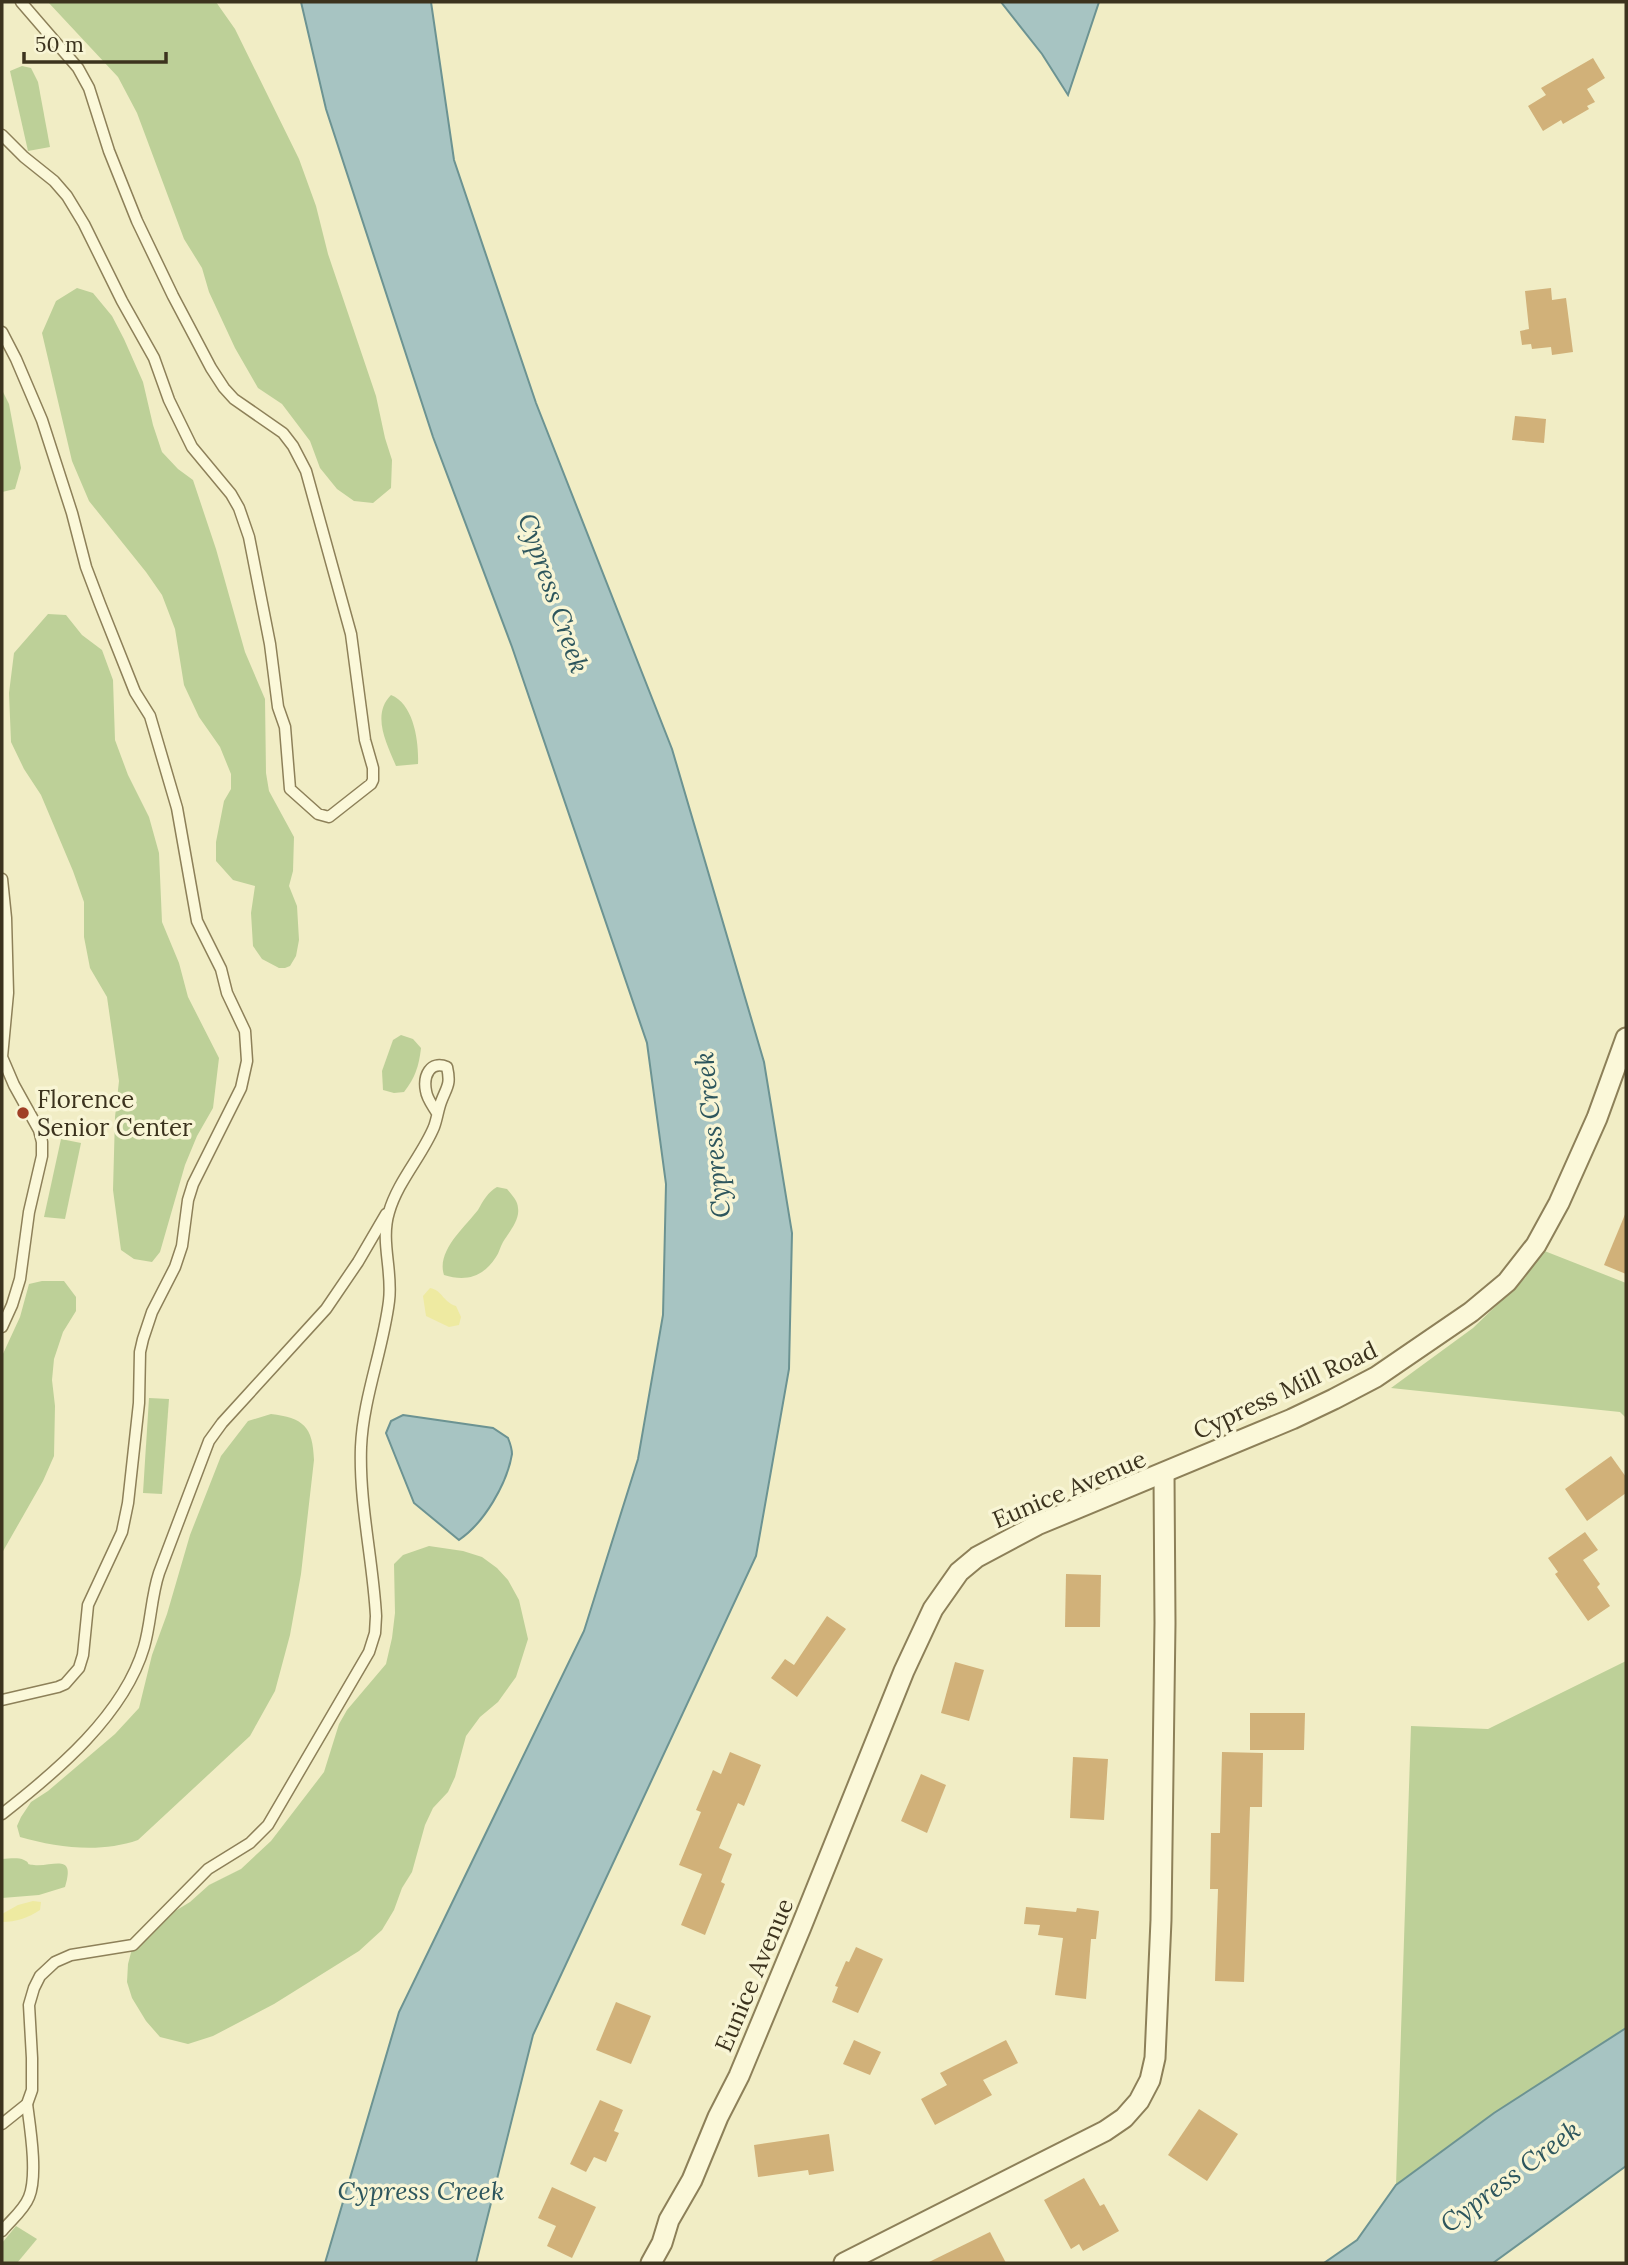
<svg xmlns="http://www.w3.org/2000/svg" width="1628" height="2265" viewBox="0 0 1628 2265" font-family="Lora,serif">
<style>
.green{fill:#bdd098}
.sand{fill:#eeeaa1}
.water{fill:#a7c4c2;stroke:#6c9392;stroke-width:2}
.building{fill:#d1b179}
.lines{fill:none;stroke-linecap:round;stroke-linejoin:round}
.lane-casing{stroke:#8d8059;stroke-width:13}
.street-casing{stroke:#8d8059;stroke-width:23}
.lane{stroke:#fbf8d9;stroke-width:10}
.street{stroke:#fbf8d9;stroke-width:19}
.poi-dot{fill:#a03f26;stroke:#f8f5d5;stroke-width:2.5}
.labels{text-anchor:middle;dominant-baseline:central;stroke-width:7;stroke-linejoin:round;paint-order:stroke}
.poi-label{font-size:24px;fill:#3c331e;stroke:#f8f5d5;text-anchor:start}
.street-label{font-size:24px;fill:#3c331e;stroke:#f8f5d5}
.water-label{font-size:26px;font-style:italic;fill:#2d565d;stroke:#f8f5d5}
</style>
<rect width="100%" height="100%" fill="#f1edc5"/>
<g class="green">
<path d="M48 2H216L235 29 299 159 316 206 328 254 376 396 385 438 392 460 391 488 373 503 354 501 337 489 320 468 310 441 282 404 258 388 235 348 209 292 202 268 184 239 137 113 118 77Z"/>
<path d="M22 66 31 68 38 82 50 147 28 151 10 71Z"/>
<path d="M77 288 93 293 112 316 124 339 143 382 153 425 162 452 178 469 193 480 216 549 245 652 265 699 266 773 269 791 294 837 293 871 289 886 297 906 299 940 296 956 290 966 285 968H279L262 959 253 946 251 913 255 886 233 880 216 861V842L224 801 231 789V774L220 747 199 717 184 685 175 629 162 595 146 572 89 501 72 461 42 333 56 301Z"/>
<path d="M2 390 9 404 21 468 15 489 2 492Z"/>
<path d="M48 614 66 615 82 635 102 650 113 680 115 740 128 775 149 817 159 853 162 922 179 963 188 997 219 1058 213 1108 197 1136 185 1165 160 1252 152 1262 134 1259 121 1250 113 1190 115 1117 119 1081 107 997 90 968 84 937V902L73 871 41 795 24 769 11 742 9 693 14 653Z"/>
<path d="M391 695C414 704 419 742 418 764L396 766C387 744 371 715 391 695Z"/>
<path d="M401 1035 413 1039 421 1048C419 1066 415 1078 404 1092L394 1093 383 1090 382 1071 393 1040Z"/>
<path d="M61 1139 81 1143 65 1219 44 1217Z"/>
<path d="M497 1187 507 1189C512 1195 518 1201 518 1208 520 1220 509 1232 503 1242 500 1247 499 1253 496 1257 483 1277 466 1282 444 1275 436 1251 465 1227 478 1210 483 1201 488 1192 497 1187Z"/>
<path d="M1542 1250 1626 1283V1418L1620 1412 1391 1388 1473 1328 1525 1278Z"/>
<path d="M42 1281H64L76 1297V1311L63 1332 54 1359 52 1380 55 1406 54 1456 43 1481 2 1553V1356L20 1317 29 1284Z"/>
<path d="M149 1398 169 1399 162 1494 143 1493Z"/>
<path d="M271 1414C303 1418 313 1426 314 1460L301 1574 290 1635 275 1691 250 1736 138 1840C101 1853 58 1848 20 1837L17 1826 21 1817 31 1802 48 1791 115 1734 139 1708 152 1655 167 1614 190 1535 221 1456 248 1421Z"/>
<path d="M429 1546 463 1551 482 1557 497 1568 508 1580 519 1600 528 1639 516 1677 498 1702 480 1717 466 1736 455 1777 448 1792 433 1808 425 1825 412 1872 402 1888 394 1910 382 1930 359 1951 274 2004 213 2036 188 2044 160 2037 146 2021 132 1998 127 1982 128 1964 133 1945 157 1922 190 1902 209 1885 241 1869 271 1841 324 1772 339 1724 347 1710 386 1664 392 1638 395 1613 394 1564 403 1555Z"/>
<path d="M1626 1661V2028L1494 2113 1396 2185 1411 1726 1488 1729Z"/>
<path d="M2 1859C9 1859 17 1857 24 1860 32 1864 24 1864 34 1865 53 1867 76 1852 65 1887L39 1895 2 1898Z"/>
<path d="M16 2226 37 2239 17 2263H2V2243Z"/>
</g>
<g class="sand">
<path d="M430 1288C442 1290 443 1302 456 1306L461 1317 459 1325 449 1327 426 1316 423 1296Z"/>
<path d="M33 1901 41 1902 40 1910C28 1918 16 1922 2 1922V1914L18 1905Z"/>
</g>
<g class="water">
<path d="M301 2H431L454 160 536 403 672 749 764 1062 792 1233 789 1369 756 1556 533 2035 476 2263H325L399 2012 584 1631 638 1459 663 1315 666 1184 647 1043 512 647 433 437 326 109Z"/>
<path d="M1001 2H1099L1068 95 1042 54Z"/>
<path d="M403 1415 493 1428 508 1438C510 1443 512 1449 512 1454 507 1484 484 1523 459 1540L414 1503 386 1433 391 1421Z"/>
<path d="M1626 2028V2166L1493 2263H1324L1357 2240 1396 2185 1494 2113Z"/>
</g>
<g class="building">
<path d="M1593 58 1605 78 1587 89 1595 102 1587 106 1589 109 1563 124 1561 120 1543 131 1528 106 1546 95 1541 88Z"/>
<path d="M1551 288 1552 300 1566 298 1573 352 1552 355 1551 347 1532 349 1531 344 1522 345 1520 331 1529 329 1525 291Z"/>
<path d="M1515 416 1546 419 1544 443 1512 440Z"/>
<path d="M1626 1212V1274L1604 1265Z"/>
<path d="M1611 1456 1626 1477V1493L1587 1521 1565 1489Z"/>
<path d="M1585 1532 1598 1550 1583 1560 1600 1584 1597 1587 1610 1606 1588 1621 1555 1574 1558 1572 1548 1558Z"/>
<path d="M1066 1574 1101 1575 1100 1627H1065Z"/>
<path d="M827 1616 846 1629 797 1697 771 1678 785 1659 794 1665Z"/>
<path d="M955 1662 984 1670 969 1721 941 1713Z"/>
<path d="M1250 1713H1305L1304 1750H1250Z"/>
<path d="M730 1752 761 1765 744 1806 738 1803 719 1848 732 1854 721 1882 725 1884 705 1935 681 1925 702 1874 679 1865 701 1812 696 1810 713 1770 721 1774Z"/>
<path d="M1222 1752 1263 1753 1262 1807H1250L1244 1982 1215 1981 1218 1889H1210L1211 1833H1220Z"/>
<path d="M1073 1757 1108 1759 1104 1820 1070 1818Z"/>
<path d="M921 1774 946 1785 927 1833 901 1821Z"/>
<path d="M1026 1907 1076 1912 1077 1908 1099 1911 1096 1939H1091L1086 1999 1055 1995 1063 1938 1038 1935 1040 1925 1024 1924Z"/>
<path d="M856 1947 883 1959 858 2013 832 2002 838 1987 835 1986 846 1961 849 1962Z"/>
<path d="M616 2002 651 2016 631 2064 596 2050Z"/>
<path d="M854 2040 881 2052 870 2075 843 2064Z"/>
<path d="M1006 2040 1018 2063 983 2080 992 2095 935 2125 921 2099 947 2085 940 2073Z"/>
<path d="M600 2100 623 2110 614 2131 619 2133 606 2162 594 2157 586 2172 570 2164Z"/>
<path d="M1199 2109 1238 2134 1207 2181 1168 2155Z"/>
<path d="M829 2134 834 2171 809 2175 808 2170 758 2177 754 2145Z"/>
<path d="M1084 2178 1100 2206 1104 2204 1119 2231 1083 2251 1079 2244 1071 2249 1044 2200Z"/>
<path d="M552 2187 596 2207 572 2258 547 2246 556 2226 538 2218Z"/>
<path d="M990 2232 1006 2263H927Z"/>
</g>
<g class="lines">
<g class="lane-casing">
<g id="lane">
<path d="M2 135 24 157 54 181 67 196 84 224 122 301 154 358 169 400 192 447 231 494 239 508 249 537 270 644 278 707 285 727 290 789 318 814 329 817 371 784 373 780V768L365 740 351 634 306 471 293 446 283 433 234 399 224 388 211 368 173 296 137 221 109 151 89 88 78 68 21 2"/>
<path d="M2 332 16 359 42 420 72 513 86 567 100 604 135 692 150 716 177 808 197 921 221 969 227 993 245 1031 247 1061 241 1088 193 1184 188 1200 182 1246 175 1267 152 1312 143 1339 140 1352 139 1403 128 1503 122 1532 88 1605 83 1655 79 1668 65 1684 58 1687 2 1700"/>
<path d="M2 879 6 918 8 993 2 1057 14 1085 39 1130 42 1142V1156L29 1212 20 1279 12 1305 2 1327"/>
<path d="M2 1814C56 1772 124 1715 144 1647 151 1623 151 1597 159 1573L209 1441 222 1423 326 1309 358 1262 386 1214"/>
<path d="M2 2124 27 2104 32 2090V2058L29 2005 34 1988 40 1976 55 1962 71 1955 133 1945 208 1869 250 1843 268 1825 369 1652 375 1633 376 1616C373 1560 359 1504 361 1447 363 1398 383 1350 389 1301 393 1271 380 1241 389 1212 398 1181 422 1156 434 1127 437 1119 438 1110 441 1102 447 1086 451 1085 447 1067 430 1060 423 1076 426 1091 427 1099 433 1106 437 1113"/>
<path d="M2 2231C11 2220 24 2210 29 2197 38 2175 30 2127 27 2104"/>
</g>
</g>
<g class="street-casing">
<g id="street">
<path d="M651 2263 662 2243 669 2220 692 2180 718 2117 739 2076 801 1927 904 1671 933 1609 959 1572 977 1557 1037 1525 1292 1419 1334 1399 1376 1377 1471 1312 1507 1282 1536 1245 1559 1203 1597 1118 1626 1038"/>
<path d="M844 2263 1105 2131 1124 2118 1139 2101 1150 2080 1155 2058 1161 1920 1165 1623 1164 1473"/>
</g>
</g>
<use href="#lane" class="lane"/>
<use href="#street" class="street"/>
</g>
<circle class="poi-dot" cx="23" cy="1113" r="7"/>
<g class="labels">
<g class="poi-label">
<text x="37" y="1099">Florence<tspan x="37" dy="28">Senior Center</tspan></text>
</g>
<g class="street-label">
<text transform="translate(1285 1390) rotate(-25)">Cypress Mill Road</text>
<text transform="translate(1069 1489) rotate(-23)">Eunice Avenue</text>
<text transform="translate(754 1975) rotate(-67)">Eunice Avenue</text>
</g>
<g class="water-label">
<text transform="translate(554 593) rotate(71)">Cypress Creek</text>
<text transform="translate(712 1135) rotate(-96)">Cypress Creek</text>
<text transform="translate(1510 2176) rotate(-37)">Cypress Creek</text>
<text x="421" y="2190">Cypress Creek</text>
</g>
</g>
<rect width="1628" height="2265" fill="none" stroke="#3c331e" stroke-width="7"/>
<path d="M24 52v10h142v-10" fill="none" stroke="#3c331e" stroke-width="3.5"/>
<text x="35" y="52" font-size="21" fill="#3c331e" stroke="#f8f5d5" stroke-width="5" paint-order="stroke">50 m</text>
</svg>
